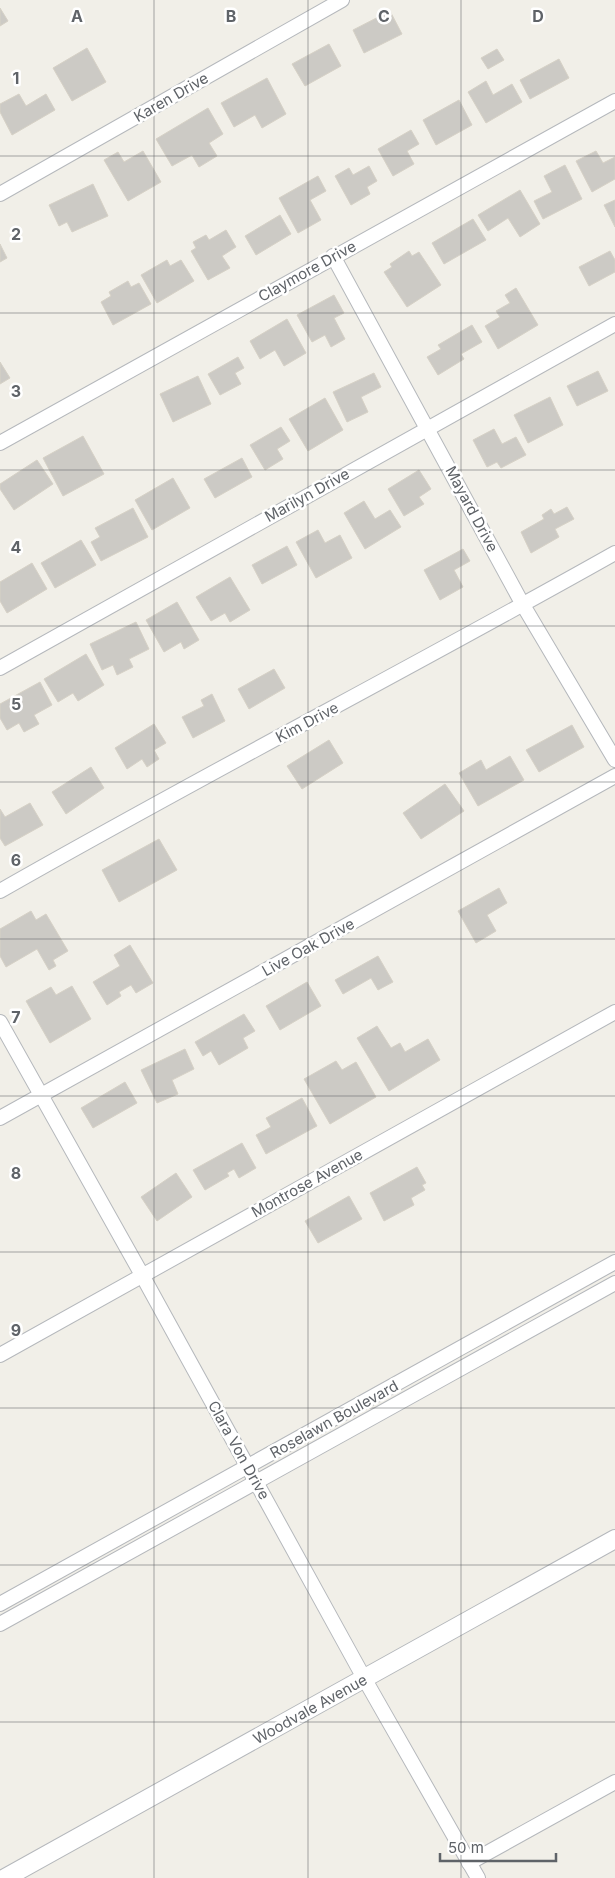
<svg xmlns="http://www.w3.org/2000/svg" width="615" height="1878" viewBox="0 0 615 1878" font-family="Inter,sans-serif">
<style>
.building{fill:#cccac5;stroke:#d6d1c6}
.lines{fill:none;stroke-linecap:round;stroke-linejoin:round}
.minor-casing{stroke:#b5b8bc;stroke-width:16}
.tertiary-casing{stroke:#b5b8bc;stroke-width:20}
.minor{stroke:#fff;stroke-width:14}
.tertiary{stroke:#fff;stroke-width:18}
.grid{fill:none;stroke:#5f6368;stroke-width:1;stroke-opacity:0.55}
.labels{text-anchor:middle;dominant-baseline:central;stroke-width:5;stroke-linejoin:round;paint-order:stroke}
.street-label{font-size:15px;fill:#5f6368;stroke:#fff}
.grid-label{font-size:16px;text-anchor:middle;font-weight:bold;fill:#5f6368;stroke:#fff;stroke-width:5;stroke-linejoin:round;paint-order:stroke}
</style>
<rect width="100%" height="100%" fill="#f1efe8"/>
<g class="building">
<path d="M0 8 8 21 0 26Z"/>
<path d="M390 11 402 34 364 53 353 30Z"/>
<path d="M329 44 341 66 305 86 292 64Z"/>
<path d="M87 48 106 82 72 101 53 68Z"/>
<path d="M497 49 504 60 488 69 481 58Z"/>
<path d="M559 59 569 78 530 99 520 80Z"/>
<path d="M267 78 286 114 262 128 255 115 234 127 221 103Z"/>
<path d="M486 81 493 95 512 84 522 102 486 123 468 92Z"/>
<path d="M19 94 26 106 46 94 55 110 12 135 0 112V104Z"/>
<path d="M459 100 472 125 436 145 423 120Z"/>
<path d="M208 108 223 134 209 143 217 156 199 167 192 155 172 166 156 139Z"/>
<path d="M411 130 419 144 407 151 414 164 393 176 378 149Z"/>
<path d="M143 151 161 182 128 201 104 160 118 152 124 162Z"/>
<path d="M596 151 603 163 615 157V179L592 192 576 161Z"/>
<path d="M565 165 582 199 543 219 534 201 552 192 544 176Z"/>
<path d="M369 166 377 181 367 187 370 194 351 205 335 176 349 168 353 175Z"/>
<path d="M318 176 326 191 310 200 321 220 298 233 279 198Z"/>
<path d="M93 184 108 216 72 232 67 222 59 226 49 205Z"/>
<path d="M520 190 540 224 520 237 508 218 488 231 478 215Z"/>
<path d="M615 200V227L604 205Z"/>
<path d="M280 215 291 234 256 255 245 236Z"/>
<path d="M473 219 486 240 444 264 432 243Z"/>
<path d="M226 230 236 247 222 256 230 268 208 280 191 251 196 248 193 242 206 235 209 240Z"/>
<path d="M0 244 7 258 0 262Z"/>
<path d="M409 251 412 256 419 252 441 285 407 307 384 272 392 267 390 264Z"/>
<path d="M610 251 615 260V272L589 286 579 267Z"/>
<path d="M167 260 170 266 181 260 194 281 157 303 141 275Z"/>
<path d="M128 281 131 287 139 283 151 304 113 325 101 302 111 296 109 292Z"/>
<path d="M516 288 538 325 498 349 485 326 500 317 496 311 510 303 505 295Z"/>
<path d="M334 295 344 313 334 318 345 339 331 347 325 335 312 342 297 315Z"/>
<path d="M287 319 306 353 284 366 275 350 260 359 250 341Z"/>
<path d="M472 325 482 342 461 354 464 359 438 375 427 357 441 349 438 345Z"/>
<path d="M238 357 244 368 235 373 241 384 220 395 208 374Z"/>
<path d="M0 362 10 378 0 384Z"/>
<path d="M598 371 608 391 577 406 567 386Z"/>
<path d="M374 373 381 387 361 397 368 412 347 422 333 392Z"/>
<path d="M198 376 211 404 173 422 160 394Z"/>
<path d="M550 397 563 425 528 443 514 415Z"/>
<path d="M325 398 343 430 308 451 289 419Z"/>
<path d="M281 427 290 441 277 449 283 459 265 470 250 445Z"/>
<path d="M494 429 502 444 516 437 526 455 501 468 497 462 487 467 473 440Z"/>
<path d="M83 436 104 474 63 496 43 458Z"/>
<path d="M242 458 252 477 215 498 204 479Z"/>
<path d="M37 460 53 484 14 510 0 489V484Z"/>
<path d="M419 470 431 489 419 497 424 504 404 516 388 489Z"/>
<path d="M173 478 190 508 152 530 135 500Z"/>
<path d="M364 501 375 519 390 510 401 527 365 549 344 513Z"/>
<path d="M567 507 574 519 555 529 559 537 531 553 521 532 544 519 542 515 551 509 554 514Z"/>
<path d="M133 508 148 537 101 561 91 542 100 537 95 528Z"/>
<path d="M318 530 325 543 340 535 352 558 316 578 296 542Z"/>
<path d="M81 540 96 565 55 588 41 563Z"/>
<path d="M287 546 297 565 262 584 252 565Z"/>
<path d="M463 549 470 561 454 570 463 587 440 600 424 570Z"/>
<path d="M32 563 47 589 7 613 0 601V582Z"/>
<path d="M230 577 250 610 230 622 225 613 211 621 196 597Z"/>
<path d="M177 602 199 640 184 649 181 642 164 652 146 620Z"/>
<path d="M136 622 149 649 129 659 133 667 117 675 113 665 102 670 90 644Z"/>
<path d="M86 654 104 685 78 701 73 693 58 702 44 679Z"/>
<path d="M274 669 285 688 249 709 238 689Z"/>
<path d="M40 682 52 705 34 715 39 724 24 732 19 723 7 730 0 718V704Z"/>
<path d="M212 694 225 721 193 738 182 717 204 706 201 700Z"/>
<path d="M154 724 166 743 154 750 159 759 147 767 142 759 127 769 115 748Z"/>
<path d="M572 725 584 747 539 772 526 750Z"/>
<path d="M329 740 343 763 302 789 287 766Z"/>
<path d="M510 756 524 780 478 806 459 773 481 760 486 770Z"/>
<path d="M91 767 104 788 66 814 52 792Z"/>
<path d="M445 784 464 811 421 839 403 813Z"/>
<path d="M30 803 43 825 5 846 0 838V809L5 817Z"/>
<path d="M159 839 177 870 119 902 102 870Z"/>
<path d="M499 888 507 903 487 915 496 931 476 943 458 911Z"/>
<path d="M31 911 36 920 46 914 68 951 53 960 56 966 49 970 37 949 6 967 0 956V929Z"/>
<path d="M130 945 153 983 136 993 131 985 119 992 121 996 107 1005 93 982 120 966 114 955Z"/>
<path d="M378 956 393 982 378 990 371 978 343 994 335 980Z"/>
<path d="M307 982 321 1006 280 1030 266 1006Z"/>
<path d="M72 986 91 1019 50 1043 26 1001 51 987 56 995Z"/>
<path d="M244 1014 255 1031 243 1038 248 1048 219 1065 211 1051 203 1056 195 1042Z"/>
<path d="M377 1026 391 1048 400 1043 405 1052 428 1039 440 1060 389 1091 357 1038Z"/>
<path d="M185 1049 194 1069 172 1080 178 1094 157 1103 141 1070Z"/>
<path d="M336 1061 342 1070 356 1062 376 1097 330 1124 304 1079Z"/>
<path d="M125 1082 137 1103 93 1128 81 1108Z"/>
<path d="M302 1098 317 1126 266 1154 256 1135 271 1127 266 1118Z"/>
<path d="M242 1143 256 1168 239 1178 234 1169 227 1173 229 1176 205 1190 193 1170Z"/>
<path d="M417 1167 426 1183 422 1185 425 1190 411 1198 414 1205 384 1221 370 1193Z"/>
<path d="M176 1173 192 1197 157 1221 141 1197Z"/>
<path d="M349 1196 362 1219 318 1243 305 1221Z"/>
</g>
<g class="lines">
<g class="minor-casing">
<g id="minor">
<path d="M0 194 342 0"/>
<path d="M333 256 523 605 615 760"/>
<path d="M0 443 615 101"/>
<path d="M0 668 615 324"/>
<path d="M0 891C203 775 411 668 615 553"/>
<path d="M0 1022 142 1275 364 1678 478 1878"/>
<path d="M0 1118 615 776"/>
<path d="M0 1355 615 1012"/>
<path d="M0 1604 615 1262"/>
<path d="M0 1624 615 1283"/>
<path d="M469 1863 615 1782"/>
</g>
</g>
<g class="tertiary-casing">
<path id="tertiary" d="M5 1878 615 1539"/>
</g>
<use href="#minor" class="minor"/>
<use href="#tertiary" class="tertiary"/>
</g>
<path class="grid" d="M154 0V1878M308 0V1878M461 0V1878M0 156H615M0 313H615M0 470H615M0 626H615M0 782H615M0 939H615M0 1096H615M0 1252H615M0 1408H615M0 1565H615M0 1722H615"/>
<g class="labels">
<g class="street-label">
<text transform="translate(171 97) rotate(-30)">Karen Drive</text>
<text transform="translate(307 271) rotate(-29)">Claymore Drive</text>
<text transform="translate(307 495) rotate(-29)">Marilyn Drive</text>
<text transform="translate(472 509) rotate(62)">Mayard Drive</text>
<text transform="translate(307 722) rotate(-28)">Kim Drive</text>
<text transform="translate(308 947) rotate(-29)">Live Oak Drive</text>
<text transform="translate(307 1183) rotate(-29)">Montrose Avenue</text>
<text transform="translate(334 1419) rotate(-29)">Roselawn Boulevard</text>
<text transform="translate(239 1450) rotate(61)">Clara Von Drive</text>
<text transform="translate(310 1709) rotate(-29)">Woodvale Avenue</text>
</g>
</g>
<g class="grid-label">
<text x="77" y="22">A</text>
<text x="231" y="22">B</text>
<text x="384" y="22">C</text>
<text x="538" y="22">D</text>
<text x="16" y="84">1</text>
<text x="16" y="240">2</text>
<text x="16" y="397">3</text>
<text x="16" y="553">4</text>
<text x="16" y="710">5</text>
<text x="16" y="866">6</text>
<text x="16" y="1023">7</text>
<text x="16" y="1179">8</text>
<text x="16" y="1336">9</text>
</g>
<path d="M440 1853v8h116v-8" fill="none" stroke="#5f6368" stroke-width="2.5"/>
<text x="448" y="1853" font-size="15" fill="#5f6368" stroke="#ffffff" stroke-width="4" paint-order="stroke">50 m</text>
</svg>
